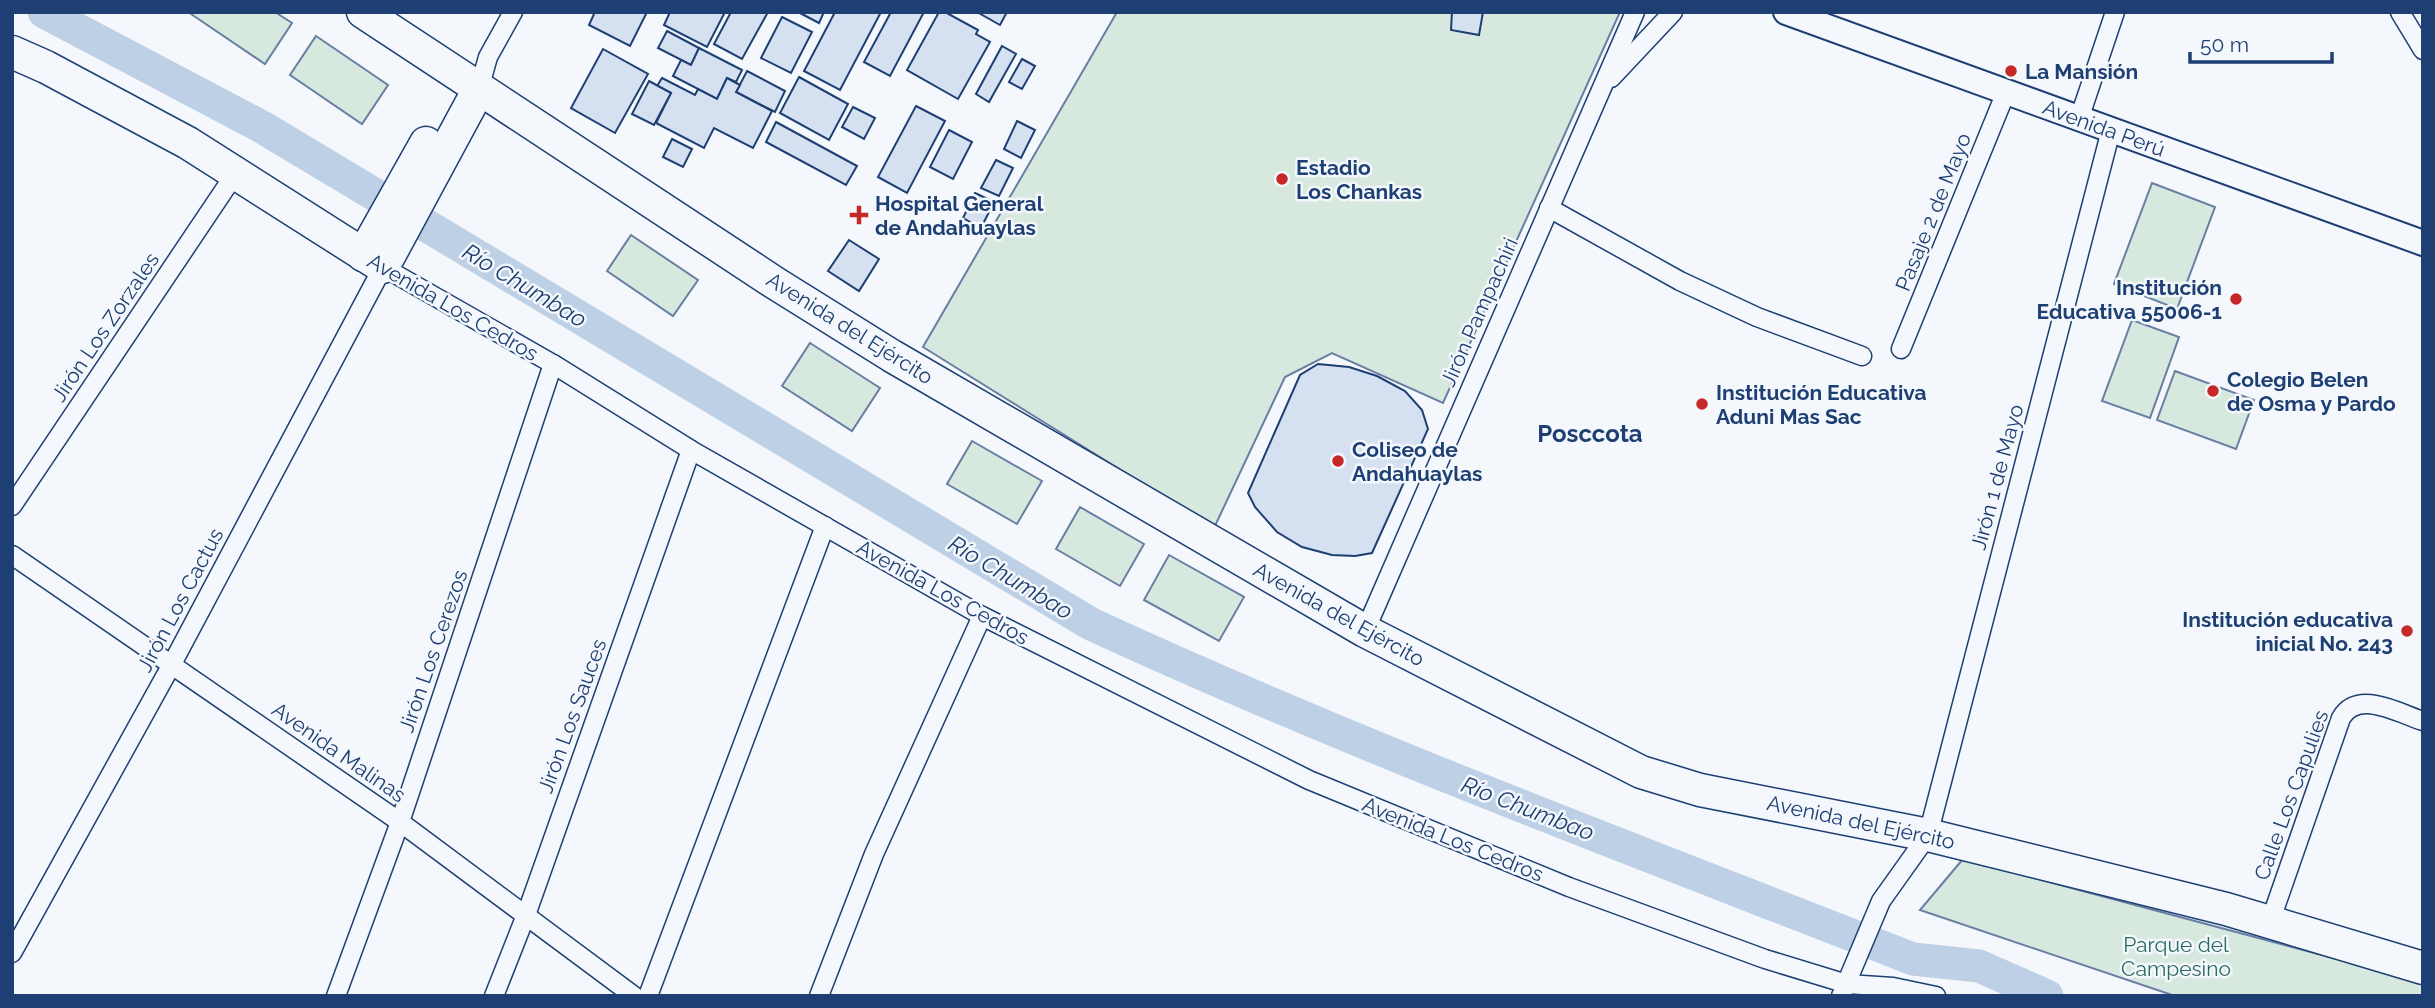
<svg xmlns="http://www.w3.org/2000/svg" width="2435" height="1008" viewBox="0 0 2435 1008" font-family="Raleway,sans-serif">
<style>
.green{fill:#d7e8df;stroke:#687fa3;stroke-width:2}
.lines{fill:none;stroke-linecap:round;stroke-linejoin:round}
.river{stroke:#bed0e5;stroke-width:33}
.building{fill:#d5e0f0;stroke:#1d3f73;stroke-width:2}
.street-casing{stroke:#1d3f73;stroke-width:21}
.secondary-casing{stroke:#1d3f73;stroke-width:28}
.highway-casing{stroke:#1d3f73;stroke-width:35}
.street{stroke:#f4f7fb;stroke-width:18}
.secondary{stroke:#f4f7fb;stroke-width:24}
.highway{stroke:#f4f7fb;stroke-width:32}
.poi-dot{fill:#c62828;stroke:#f4f7fb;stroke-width:2.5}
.labels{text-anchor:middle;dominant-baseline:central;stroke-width:5;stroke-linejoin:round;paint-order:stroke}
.poi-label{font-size:21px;font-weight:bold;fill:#1d3f73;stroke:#f4f7fb;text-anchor:start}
.street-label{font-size:21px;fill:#1d3f73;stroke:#f4f7fb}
.park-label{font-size:21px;fill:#2c6c60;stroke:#f4f7fb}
.water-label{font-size:23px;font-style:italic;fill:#1d3f73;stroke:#f4f7fb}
.quarter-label{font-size:24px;font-weight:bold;fill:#1d3f73;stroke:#f4f7fb}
</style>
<rect width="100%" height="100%" fill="#f4f7fb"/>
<g class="green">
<path d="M192 12H275L292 23 265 64 191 14Z"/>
<path d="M1117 12H1620L1443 403 1332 353 1285 377 1214 528 923 347Z"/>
<path d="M316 36 388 85 362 124 290 75Z"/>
<path d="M2152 183 2215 207 2177 309 2114 284Z"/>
<path d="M631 235 698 280 673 316 607 271Z"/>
<path d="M2132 320 2179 337 2150 418 2102 401Z"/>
<path d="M810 343 880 388 852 431 782 386Z"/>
<path d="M2175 371 2254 400 2236 449 2157 420Z"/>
<path d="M972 441 1042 481 1017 524 947 484Z"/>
<path d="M1080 507 1144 544 1120 586 1056 549Z"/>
<path d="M1169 555 1244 597 1219 641 1144 600Z"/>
<path d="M1963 859 2423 982V996H2175L1920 910Z"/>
</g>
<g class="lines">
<path class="river" d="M44 12 262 127 1091 624C1360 748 1638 851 1913 959L1979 966 2047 996"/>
</g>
<g class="building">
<path d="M591 12H647L630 46 589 25 594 14Z"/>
<path d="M670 12H725L707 47 664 25Z"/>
<path d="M731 12H768L742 59 714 44Z"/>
<path d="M798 12H824L819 23Z"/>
<path d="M835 12H881L840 90 804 71Z"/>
<path d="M891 12H924L890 76 864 62Z"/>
<path d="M939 12H945L978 30 976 34 990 42 958 99 907 70Z"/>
<path d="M977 12H1007L1000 25Z"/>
<path d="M1452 12H1483L1479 35 1451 30Z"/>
<path d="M782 17 812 32 791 73 761 58Z"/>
<path d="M667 31 699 48 691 65 658 48Z"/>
<path d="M1002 46 1016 54 989 102 976 94Z"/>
<path d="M699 48 742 70 736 82 727 78 717 99 673 76 681 60 691 65Z"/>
<path d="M603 49 648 74 615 133 571 108Z"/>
<path d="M1022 59 1035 66 1022 89 1009 82Z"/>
<path d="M747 71 785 91 775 112 736 92Z"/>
<path d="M799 77 848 104 829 140 780 113Z"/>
<path d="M662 78 695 95 698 89 717 99 727 78 740 85 736 92 772 111 753 148 714 128 704 148 656 123 671 93 657 86Z"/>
<path d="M649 81 671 93 654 125 632 114Z"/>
<path d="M916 106 945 121 907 193 878 177Z"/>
<path d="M853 107 875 118 864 139 842 127Z"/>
<path d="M1017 121 1035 130 1021 158 1004 149Z"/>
<path d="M776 122 857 166 846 185 766 142Z"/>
<path d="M949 130 972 142 953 179 930 167Z"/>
<path d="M672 139 692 149 683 167 663 157Z"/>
<path d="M996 160 1013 168 999 196 981 188Z"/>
<path d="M975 193 994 202 981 228 963 218Z"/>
<path d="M849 240 879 259 859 291 828 271Z"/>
<path d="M1318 364 1349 367 1377 376 1405 391 1422 410 1428 429 1372 553 1355 556 1332 555 1302 547 1277 532 1255 507 1248 493 1300 375Z"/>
</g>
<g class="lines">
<g class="street-casing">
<g id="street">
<path d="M2400 12 2423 50"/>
<path d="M1611 78 1673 12"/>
<path d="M479 89 488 57 513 12"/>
<path d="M2079 119 2115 12"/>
<path d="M1549 208 1680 281 1757 317 1862 356"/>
<path d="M1901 349 2006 92"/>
<path d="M12 506 235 174"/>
<path d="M12 555 400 822 634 996"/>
<path d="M1365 631 1635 12"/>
<path d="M2270 922 2341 718C2358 689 2398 713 2423 721"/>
<path d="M12 953 172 664 383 267 553 364 691 450 982 616 1309 780 1569 887 1765 959 1847 984 1893 987 1936 996"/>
<path d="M336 996 400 822 553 364"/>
<path d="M494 996 526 915 691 450"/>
<path d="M648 996 825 526"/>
<path d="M819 996 874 854 982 616"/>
<path d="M1841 996 1881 901 1928 835 2111 130"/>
</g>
</g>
<g class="secondary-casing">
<path id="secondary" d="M1786 12 2423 243"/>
</g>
<g class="highway-casing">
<g id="highway">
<path d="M363 12 775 283 892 356 1365 631 1641 772 1700 790 1928 835 2226 909 2423 968"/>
<path d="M12 52 46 67 188 143 383 267 479 89"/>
<path d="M363 255 426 143"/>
</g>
</g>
<use href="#street" class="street"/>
<use href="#secondary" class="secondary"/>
<use href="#highway" class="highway"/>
</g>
<g class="poi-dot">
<circle cx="2011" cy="71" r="7"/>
<circle cx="1282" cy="179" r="7"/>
<path d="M855.5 204.5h7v7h7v7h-7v7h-7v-7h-7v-7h7z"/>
<circle cx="2236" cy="299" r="7"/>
<circle cx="2213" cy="391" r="7"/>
<circle cx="1702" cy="404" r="7"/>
<circle cx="1338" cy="461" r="7"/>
<circle cx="2407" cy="631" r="7"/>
</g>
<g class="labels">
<g class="poi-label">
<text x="2025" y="71">La Mansión</text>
<text x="1296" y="167">Estadio<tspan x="1296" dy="24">Los Chankas</tspan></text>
<text x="875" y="203">Hospital General<tspan x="875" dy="24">de Andahuaylas</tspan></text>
<text x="2222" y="287" text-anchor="end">Institución<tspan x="2222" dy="24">Educativa 55006-1</tspan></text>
<text x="2227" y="379">Colegio Belen<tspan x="2227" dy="24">de Osma y Pardo</tspan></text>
<text x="1716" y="392">Institución Educativa<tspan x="1716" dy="24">Aduni Mas Sac</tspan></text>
<text x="1352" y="449">Coliseo de<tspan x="1352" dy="24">Andahuaylas</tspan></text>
<text x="2393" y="619" text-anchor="end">Institución educativa<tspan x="2393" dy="24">inicial No. 243</tspan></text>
</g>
<g class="street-label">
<text transform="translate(2104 128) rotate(20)">Avenida Perú</text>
<text transform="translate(1933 212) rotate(-68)">Pasaje 2 de Mayo</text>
<text transform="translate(453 307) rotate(30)">Avenida Los Cedros</text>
<text transform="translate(1479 312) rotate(-66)">Jirón Pampachiri</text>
<text transform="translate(105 327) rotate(-56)">Jirón Los Zorzales</text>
<text transform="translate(850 328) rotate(32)">Avenida del Ejército</text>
<text transform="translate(1997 477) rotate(-75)">Jirón 1 de Mayo</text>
<text transform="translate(943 592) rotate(29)">Avenida Los Cedros</text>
<text transform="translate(180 600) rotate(-62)">Jirón Los Cactus</text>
<text transform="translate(1339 614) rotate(29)">Avenida del Ejército</text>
<text transform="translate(433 651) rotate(-71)">Jirón Los Cerezos</text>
<text transform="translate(572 716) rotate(-70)">Jirón Los Sauces</text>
<text transform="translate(339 752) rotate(35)">Avenida Malinas</text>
<text transform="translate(2291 795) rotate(-70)">Calle Los Capulies</text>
<text transform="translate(1861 822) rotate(12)">Avenida del Ejército</text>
<text transform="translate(1453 839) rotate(22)">Avenida Los Cedros</text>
</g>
<g class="park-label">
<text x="2176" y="944">Parque del<tspan x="2176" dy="24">Campesino</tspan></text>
</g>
<g class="water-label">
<text transform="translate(525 285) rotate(31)">Río Chumbao</text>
<text transform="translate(1011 577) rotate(31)">Río Chumbao</text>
<text transform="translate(1528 808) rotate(21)">Río Chumbao</text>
</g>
<g class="quarter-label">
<text x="1590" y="433">Posccota</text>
</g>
</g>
<rect width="2435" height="1008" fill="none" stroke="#1d3f73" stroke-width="28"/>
<path d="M2190 52v10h142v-10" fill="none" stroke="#1d3f73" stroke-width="3.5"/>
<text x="2200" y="52" font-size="21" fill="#1d3f73" stroke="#f4f7fb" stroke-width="5" paint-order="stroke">50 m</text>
</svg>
